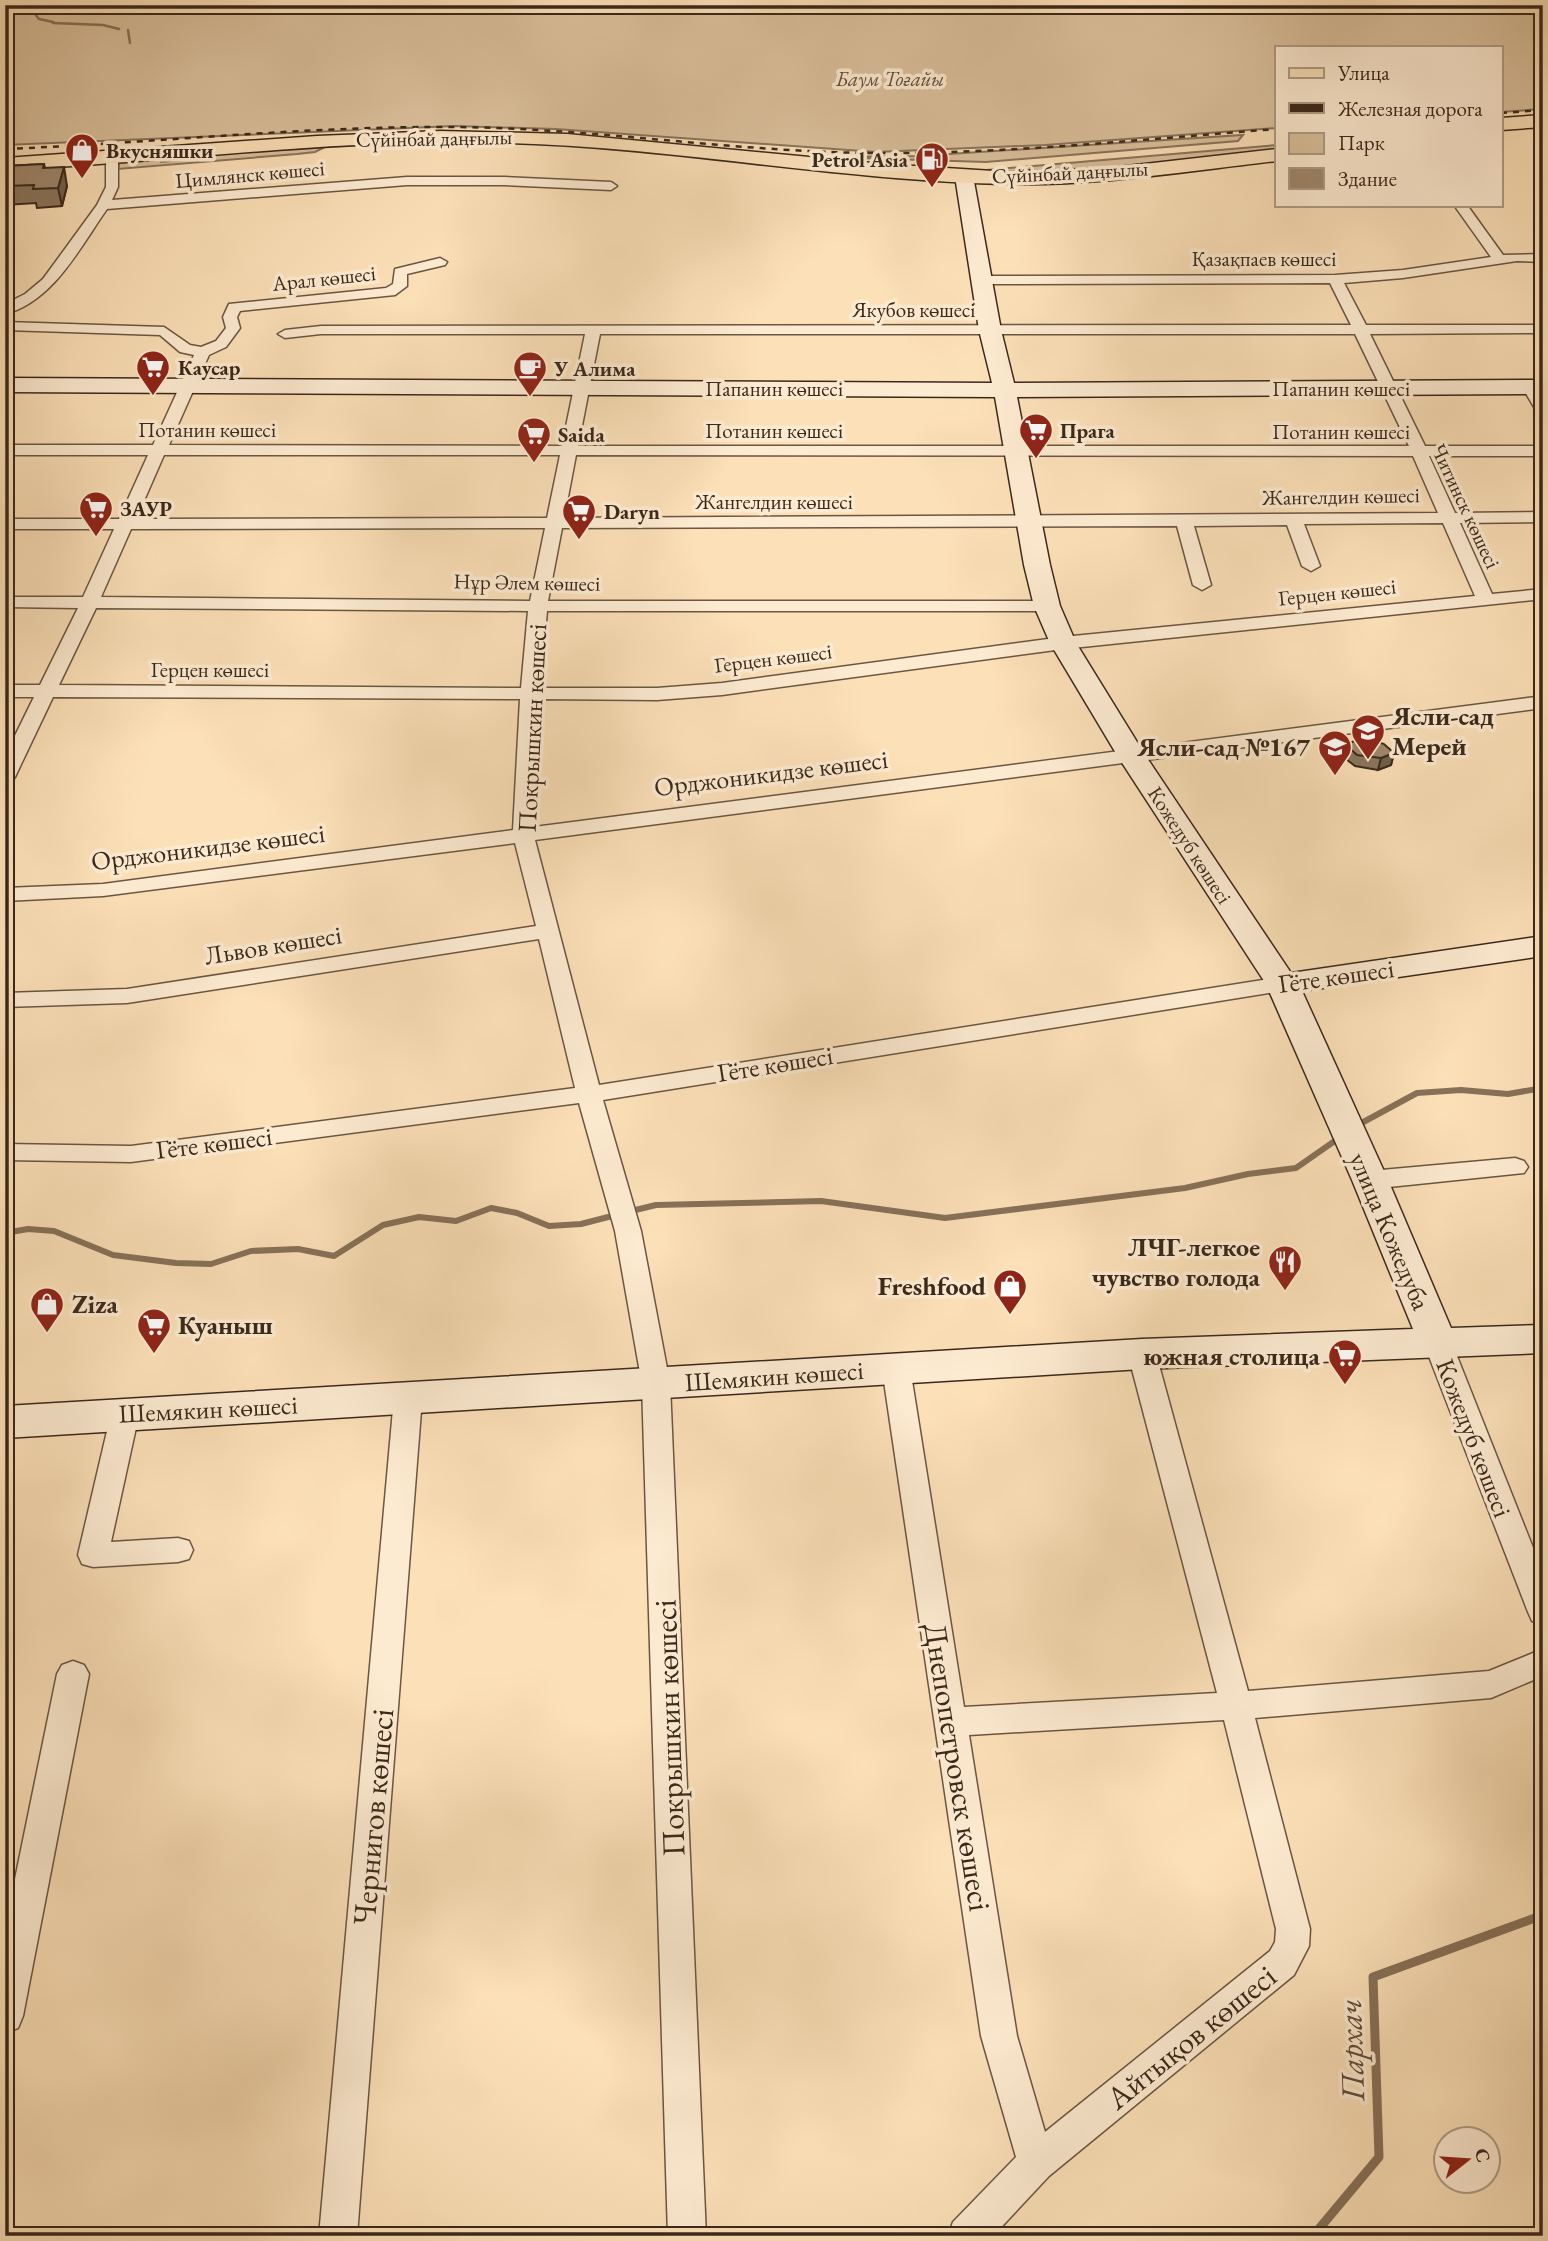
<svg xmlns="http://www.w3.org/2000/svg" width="1548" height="2241" viewBox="0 0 1548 2241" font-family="'EB Garamond',serif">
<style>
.green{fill:#dbc19d;stroke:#8a745c;stroke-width:2}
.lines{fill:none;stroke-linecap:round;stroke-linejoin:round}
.stream-far2{stroke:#877159;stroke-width:2.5}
.stream-far1{stroke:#877159;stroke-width:6}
.stream{stroke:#877159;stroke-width:9}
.street-casing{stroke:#6a5642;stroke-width:3}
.secondary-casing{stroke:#3a281b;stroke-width:3}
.primary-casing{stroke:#3a281b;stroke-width:3}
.street{fill:#fdebd1;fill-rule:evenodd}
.secondary{fill:#fdebd1;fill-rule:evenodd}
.primary{fill:#fce0b8;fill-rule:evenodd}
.rail{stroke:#3a281b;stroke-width:2.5;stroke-dasharray:6 6;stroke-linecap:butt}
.wall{fill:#89755e;stroke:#3a281b;stroke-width:2}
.shaded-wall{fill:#6f5f4c;stroke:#3a281b;stroke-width:2}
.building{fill:#9f886d;stroke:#3a281b;stroke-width:2}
.labels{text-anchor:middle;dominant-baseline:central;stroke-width:7;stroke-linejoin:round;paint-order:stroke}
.far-park-label{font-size:21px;font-style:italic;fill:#624e3c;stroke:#fdebd1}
.far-street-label{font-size:21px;fill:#3a281b;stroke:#fdebd1}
.far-poi-label{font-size:21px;font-weight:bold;fill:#3a281b;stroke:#fdebd1;text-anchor:start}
.poi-label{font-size:26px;font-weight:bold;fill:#3a281b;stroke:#fdebd1;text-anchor:end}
.street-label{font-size:26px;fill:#3a281b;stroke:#fdebd1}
.near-street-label{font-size:32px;fill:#3a281b;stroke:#fdebd1}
.near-water-label{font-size:33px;font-style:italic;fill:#604c3a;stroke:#fdebd1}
</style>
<rect width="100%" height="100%" fill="#fce0b8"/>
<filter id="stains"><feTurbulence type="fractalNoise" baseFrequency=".00286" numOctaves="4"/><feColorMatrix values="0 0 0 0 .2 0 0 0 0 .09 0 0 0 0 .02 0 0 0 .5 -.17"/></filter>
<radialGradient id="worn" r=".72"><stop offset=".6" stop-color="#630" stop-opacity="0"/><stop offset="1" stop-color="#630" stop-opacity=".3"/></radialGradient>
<g class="green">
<path d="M5 5H1543V109L1501 112V47H1277V128L1045 145 876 152 556 129 455 126 5 145Z"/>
<path d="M1243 135 1238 141 986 162 825 157 918 156Z"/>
<path d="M1277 145V152C1176 163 1076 180 975 171Z"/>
<path d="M327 146 315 152 297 154 118 169 119 163 159 158 161 162 207 158 213 154Z"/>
</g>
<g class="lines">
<g class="stream-far2">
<path d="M28 5 39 19 53 22"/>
<path d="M53 23 103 25 119 29"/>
<path d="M128 30 130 43"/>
</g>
<g class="stream-far1">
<path d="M1356 1126 1417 1093 1461 1090 1508 1094 1543 1088"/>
<path d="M627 1212 656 1205 821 1201 945 1218 1185 1188 1248 1174 1296 1168 1339 1138"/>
<path d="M5 1233 28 1229 54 1231 113 1255 176 1263 211 1264 251 1251 298 1249 334 1256 383 1225 419 1217 456 1221 491 1208 517 1213 549 1226 581 1224 616 1215"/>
</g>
<path class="stream" d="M1313 2236 1379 2157 1373 1977 1543 1915"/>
<g class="street-casing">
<g id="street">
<path d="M112 154 118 158V187L112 200 407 177H504L611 182 617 186 611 190 504 185H407L107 209C80 247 54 301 5 314V304L25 294 43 279 97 205 106 187V158Z"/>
<path d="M1454 205H1467L1503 255 1543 254V262L1517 261 1403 278 1344 283 1366 325H1543V333L1370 334 1425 446H1543V456H1429L1455 513 1543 512V522L1460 523 1492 594 1543 589V599L1063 649 722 695 657 700 539 699 534 827 1543 696V708L535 840 599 1085 1282 977 1290 979 1293 984 1290 989 1282 991 603 1100 641 1231 670 1384 706 2236H668L642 1384 615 1231 579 1103 131 1162 5 1160V1144L131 1146 575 1088 539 939 127 1003 5 1007V993L127 989 536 926 515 843 103 896 5 901V888L103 884 513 830 520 699 53 697 15 777 12 781 5 783V756L34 697H5V685H40L78 608 5 607V597H83L114 529H5V519H119L148 455H5V445H153L194 355 180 352 160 335 5 330V322L164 327 190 345 201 347 216 341 226 328 223 317 229 304 386 288 393 284 395 269 440 258 447 262 445 265 407 274V286L395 295 240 311 237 317 240 328 226 347 209 355 169 445 562 446 585 334H321L285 338 278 334 285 330 321 326 1351 325 1330 283 983 284 976 280 983 276 1335 275 1403 270 1491 257ZM600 334H1355L1409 446H578ZM164 455H560L547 518 136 519ZM576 455 1413 456 1438 513 564 518ZM1443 523 1475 596 1063 637 722 683 657 688H540L547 611H1047L1056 606 1047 601H548L562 528 1177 526 1193 585 1202 590 1211 585 1194 526 1287 525 1302 566 1311 571 1320 566 1304 524ZM545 528 530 601 101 597 131 529ZM96 608 528 611 521 688 59 685Z"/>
<path d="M1530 382 1535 384 1543 395V414L1537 412 1522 387Z"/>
<path d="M1515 1158 1524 1161 1528 1167 1524 1173 1370 1189 1361 1186 1357 1180 1361 1174 1370 1171Z"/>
<path d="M1437 1331 1447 1334 1451 1341 1543 1573V1625L1532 1621 1528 1612 1423 1341 1427 1334Z"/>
<path d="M1142 1344 1152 1347 1156 1354 1248 1691 1489 1671 1543 1649V1676L1491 1698 1255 1718 1310 1929 1309 1946 1294 1975 1049 2176 993 2236H948L953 2222 1016 2157 981 2036 882 1368 886 1361 896 1358 906 1361 910 1368 964 1707 1217 1693 1128 1354 1132 1347ZM1224 1720 1276 1929 1275 1942 1270 1951 1045 2132 1017 2036 969 1735Z"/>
<path d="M408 1387 418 1390 422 1398 357 2236H319L394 1398 398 1390Z"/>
<path d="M125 1403 135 1406 139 1414 111 1542 178 1538 189 1541 193 1550 189 1559 178 1562 93 1567 82 1564 78 1555 111 1414 115 1406Z"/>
<path d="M73 1661 84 1665 89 1674 23 2016 18 2028 5 2033V1928L57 1674 62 1665Z"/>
</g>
</g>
<g class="secondary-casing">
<path id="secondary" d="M964 171 973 176 1001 330 1014 383 1543 380V394L1017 397 1050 565 1060 606 1076 643 1145 755 1291 973 1543 936V956L1302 991 1388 1180 1451 1328 1543 1325V1353L1142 1369 5 1438V1406L1142 1339 1413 1329 1352 1180 1266 984 1117 755 1050 643 1034 606 1024 565 995 397 5 392V378L992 383 979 330 955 176Z"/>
</g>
<g class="primary-casing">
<g id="primary">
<path d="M1543 115V127L1501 130V118Z"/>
<path d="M441 131 567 134 883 164 1009 172 1109 168 1277 149V161C1188 171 1098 186 1009 184 840 181 673 147 504 143 338 138 171 162 5 170V158L317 136Z"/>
</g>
</g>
<use href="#street" class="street"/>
<use href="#secondary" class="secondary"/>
<use href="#primary" class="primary"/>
<g class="rail">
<path d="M1501 113 1543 110"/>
<path d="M5 149C154 143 303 126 453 127 594 128 733 152 874 153 1009 154 1143 139 1277 129"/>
</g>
</g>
<g class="wall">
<path d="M44 164 45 168 67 186 62 206 37 208 36 203 5 205V166Z"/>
<path d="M1345 744 1394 753 1391 765 1378 770 1355 766 1342 756Z"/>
</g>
<g class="shaded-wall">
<path d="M64 167 67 186 62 206 58 188Z"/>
<path d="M1394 753 1391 765 1378 770 1381 758Z"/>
</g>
<g class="building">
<path d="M44 164 43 168 64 167 58 188 33 189 34 185 5 186V166Z"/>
<path d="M1362 739 1373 740 1384 744 1394 753 1381 758 1357 755 1345 744Z"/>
</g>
<defs>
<g id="shop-pin" transform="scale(1.75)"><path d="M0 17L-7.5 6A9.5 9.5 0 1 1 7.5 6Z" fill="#8f2418" stroke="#fdebd1"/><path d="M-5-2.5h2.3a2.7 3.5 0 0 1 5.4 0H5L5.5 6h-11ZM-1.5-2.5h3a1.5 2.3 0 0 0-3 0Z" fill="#fff"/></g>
<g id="fuel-pin" transform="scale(1.75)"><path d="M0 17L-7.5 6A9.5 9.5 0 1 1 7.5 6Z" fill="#8f2418" stroke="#fdebd1"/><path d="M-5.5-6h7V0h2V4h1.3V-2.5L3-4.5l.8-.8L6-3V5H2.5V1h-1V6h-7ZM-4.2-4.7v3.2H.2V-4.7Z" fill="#fff"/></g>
<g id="supermarket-pin" transform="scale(1.75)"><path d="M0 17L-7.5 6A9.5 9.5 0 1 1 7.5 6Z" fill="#8f2418" stroke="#fdebd1"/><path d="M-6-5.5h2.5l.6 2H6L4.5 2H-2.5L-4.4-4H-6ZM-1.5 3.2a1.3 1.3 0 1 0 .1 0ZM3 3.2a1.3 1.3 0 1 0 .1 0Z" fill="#fff"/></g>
<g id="cafe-pin" transform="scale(1.75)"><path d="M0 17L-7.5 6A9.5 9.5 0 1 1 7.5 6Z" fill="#8f2418" stroke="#fdebd1"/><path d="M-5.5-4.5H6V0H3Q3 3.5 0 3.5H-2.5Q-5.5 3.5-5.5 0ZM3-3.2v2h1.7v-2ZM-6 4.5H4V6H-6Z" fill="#fff"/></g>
<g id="school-pin" transform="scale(1.75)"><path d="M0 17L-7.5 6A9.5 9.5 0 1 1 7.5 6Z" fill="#8f2418" stroke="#fdebd1"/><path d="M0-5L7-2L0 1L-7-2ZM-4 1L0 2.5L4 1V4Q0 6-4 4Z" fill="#fff"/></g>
<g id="restaurant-pin" transform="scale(1.75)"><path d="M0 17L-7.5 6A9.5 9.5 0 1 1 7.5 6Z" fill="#8f2418" stroke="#fdebd1"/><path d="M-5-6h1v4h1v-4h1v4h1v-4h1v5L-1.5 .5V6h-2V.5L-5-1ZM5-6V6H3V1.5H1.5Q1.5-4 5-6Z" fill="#fff"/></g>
</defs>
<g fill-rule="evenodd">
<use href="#shop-pin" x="82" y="150"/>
<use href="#fuel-pin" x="932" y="159"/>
<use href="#supermarket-pin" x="153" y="367"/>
<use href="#cafe-pin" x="530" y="368"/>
<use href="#supermarket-pin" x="1036" y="430"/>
<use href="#supermarket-pin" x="534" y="434"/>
<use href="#supermarket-pin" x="96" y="508"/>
<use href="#supermarket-pin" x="579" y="511"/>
<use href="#school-pin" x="1368" y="731"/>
<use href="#school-pin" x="1335" y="747"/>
<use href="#restaurant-pin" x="1285" y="1262"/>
<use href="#shop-pin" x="1010" y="1286"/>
<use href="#shop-pin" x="47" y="1304"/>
<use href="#supermarket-pin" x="154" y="1325"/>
<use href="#supermarket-pin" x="1345" y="1356"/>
</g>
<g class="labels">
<g class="far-park-label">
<text x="890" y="78">Баум Тоғайы</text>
</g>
<g class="far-street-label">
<text transform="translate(434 138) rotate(-1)">Сүйінбай даңғылы</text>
<text transform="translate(1070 172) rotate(-3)">Сүйінбай даңғылы</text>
<text transform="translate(250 174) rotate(-5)">Цимлянск көшесі</text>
<text x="1264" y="258">Қазақпаев көшесі</text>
<text transform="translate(324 278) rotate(-6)">Арал көшесі</text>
<text x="914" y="309">Якубов көшесі</text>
<text x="774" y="388">Папанин көшесі</text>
<text x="1341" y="388">Папанин көшесі</text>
<text x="207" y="429">Потанин көшесі</text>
<text x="774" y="430">Потанин көшесі</text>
<text x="1341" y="431">Потанин көшесі</text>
<text transform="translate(1341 496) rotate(-1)">Жангелдин көшесі</text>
<text x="774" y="501">Жангелдин көшесі</text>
<text transform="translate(1466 506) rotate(65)">Читинск көшесі</text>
<text transform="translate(527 582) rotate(1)">Нұр Әлем көшесі</text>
<text transform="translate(1337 592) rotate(-6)">Герцен көшесі</text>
<text transform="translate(773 658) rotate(-7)">Герцен көшесі</text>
<text x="210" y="669">Герцен көшесі</text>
<text transform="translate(1190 845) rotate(57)">Кожедуб көшесі</text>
</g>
<g class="far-poi-label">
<text x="106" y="150">Вкусняшки</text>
<text x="908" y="159" text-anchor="end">Petrol Asia</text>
<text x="178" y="367">Каусар</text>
<text x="554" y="368">У Алима</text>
<text x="1060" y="430">Прага</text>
<text x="558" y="434">Saida</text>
<text x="120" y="508">ЗАУР</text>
<text x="604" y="511">Daryn</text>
</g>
<g class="poi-label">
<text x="1392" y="716" text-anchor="start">Ясли-сад<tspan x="1392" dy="30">Мерей</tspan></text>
<text x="1310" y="747">Ясли-сад №167</text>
<text x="1260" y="1247">ЛЧГ-легкое<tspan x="1260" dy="30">чувство голода</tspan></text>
<text x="986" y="1286">Freshfood</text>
<text x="72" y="1304" text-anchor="start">Ziza</text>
<text x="178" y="1325" text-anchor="start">Куаныш</text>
<text x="1320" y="1356">южная столица</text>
</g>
<g class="street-label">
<text transform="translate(532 728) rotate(-87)">Покрышкин көшесі</text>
<text transform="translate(771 773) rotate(-7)">Орджоникидзе көшесі</text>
<text transform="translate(208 847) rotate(-7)">Орджоникидзе көшесі</text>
<text transform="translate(273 945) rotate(-9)">Львов көшесі</text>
<text transform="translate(1336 976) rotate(-8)">Гёте көшесі</text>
<text transform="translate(775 1064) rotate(-9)">Гёте көшесі</text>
<text transform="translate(214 1143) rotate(-7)">Гёте көшесі</text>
<text transform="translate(1390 1231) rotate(67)">улица Кожедуба</text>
<text transform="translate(774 1376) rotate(-4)">Шемякин көшесі</text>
<text transform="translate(208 1409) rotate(-3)">Шемякин көшесі</text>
<text transform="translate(1474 1438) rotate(69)">Кожедуб көшесі</text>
</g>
<g class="near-street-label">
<text transform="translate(669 1728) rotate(-92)">Покрышкин көшесі</text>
<text transform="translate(958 1767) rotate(81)">Днепопетровск көшесі</text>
<text transform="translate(373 1817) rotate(-85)">Чернигов көшесі</text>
<text transform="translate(1191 2037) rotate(-39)">Айтықов көшесі</text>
</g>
<g class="near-water-label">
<text transform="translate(1351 2050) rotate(-92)">Пархач</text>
</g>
</g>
<rect width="1548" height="2241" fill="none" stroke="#fce0b8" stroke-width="28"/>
<rect x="7" y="7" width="1534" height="2227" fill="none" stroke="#3a281b" stroke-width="3.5"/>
<rect x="14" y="14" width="1520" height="2213" fill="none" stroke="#3a281b" stroke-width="2"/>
<rect x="1275" y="46" width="228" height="161" fill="#fdebd1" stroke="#af9d88" stroke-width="2"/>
<rect x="1289" y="68" width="35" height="10" fill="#fce0b8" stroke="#af9d88" stroke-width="2"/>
<text x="1338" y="80" font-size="21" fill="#3a281b">Улица</text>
<rect x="1289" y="103" width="35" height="10" fill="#3a281b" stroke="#af9d88" stroke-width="2"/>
<text x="1338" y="116" font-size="21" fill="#3a281b">Железная дорога</text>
<rect x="1289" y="133" width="35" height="21" fill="#dbc19d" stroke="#af9d88" stroke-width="2"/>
<text x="1338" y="150" font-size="21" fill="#3a281b">Парк</text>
<rect x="1289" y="168" width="35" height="21" fill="#9f886d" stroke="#af9d88" stroke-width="2"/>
<text x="1338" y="186" font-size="21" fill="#3a281b">Здание</text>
<g transform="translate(1467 2160) rotate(73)"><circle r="33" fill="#fdebd1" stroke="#af9d88" stroke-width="2"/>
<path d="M0-5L12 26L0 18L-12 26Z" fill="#8f2418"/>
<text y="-10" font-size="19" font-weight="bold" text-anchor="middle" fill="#3a281b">С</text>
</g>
<rect width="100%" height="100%" filter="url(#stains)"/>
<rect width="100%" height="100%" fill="url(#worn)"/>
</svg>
